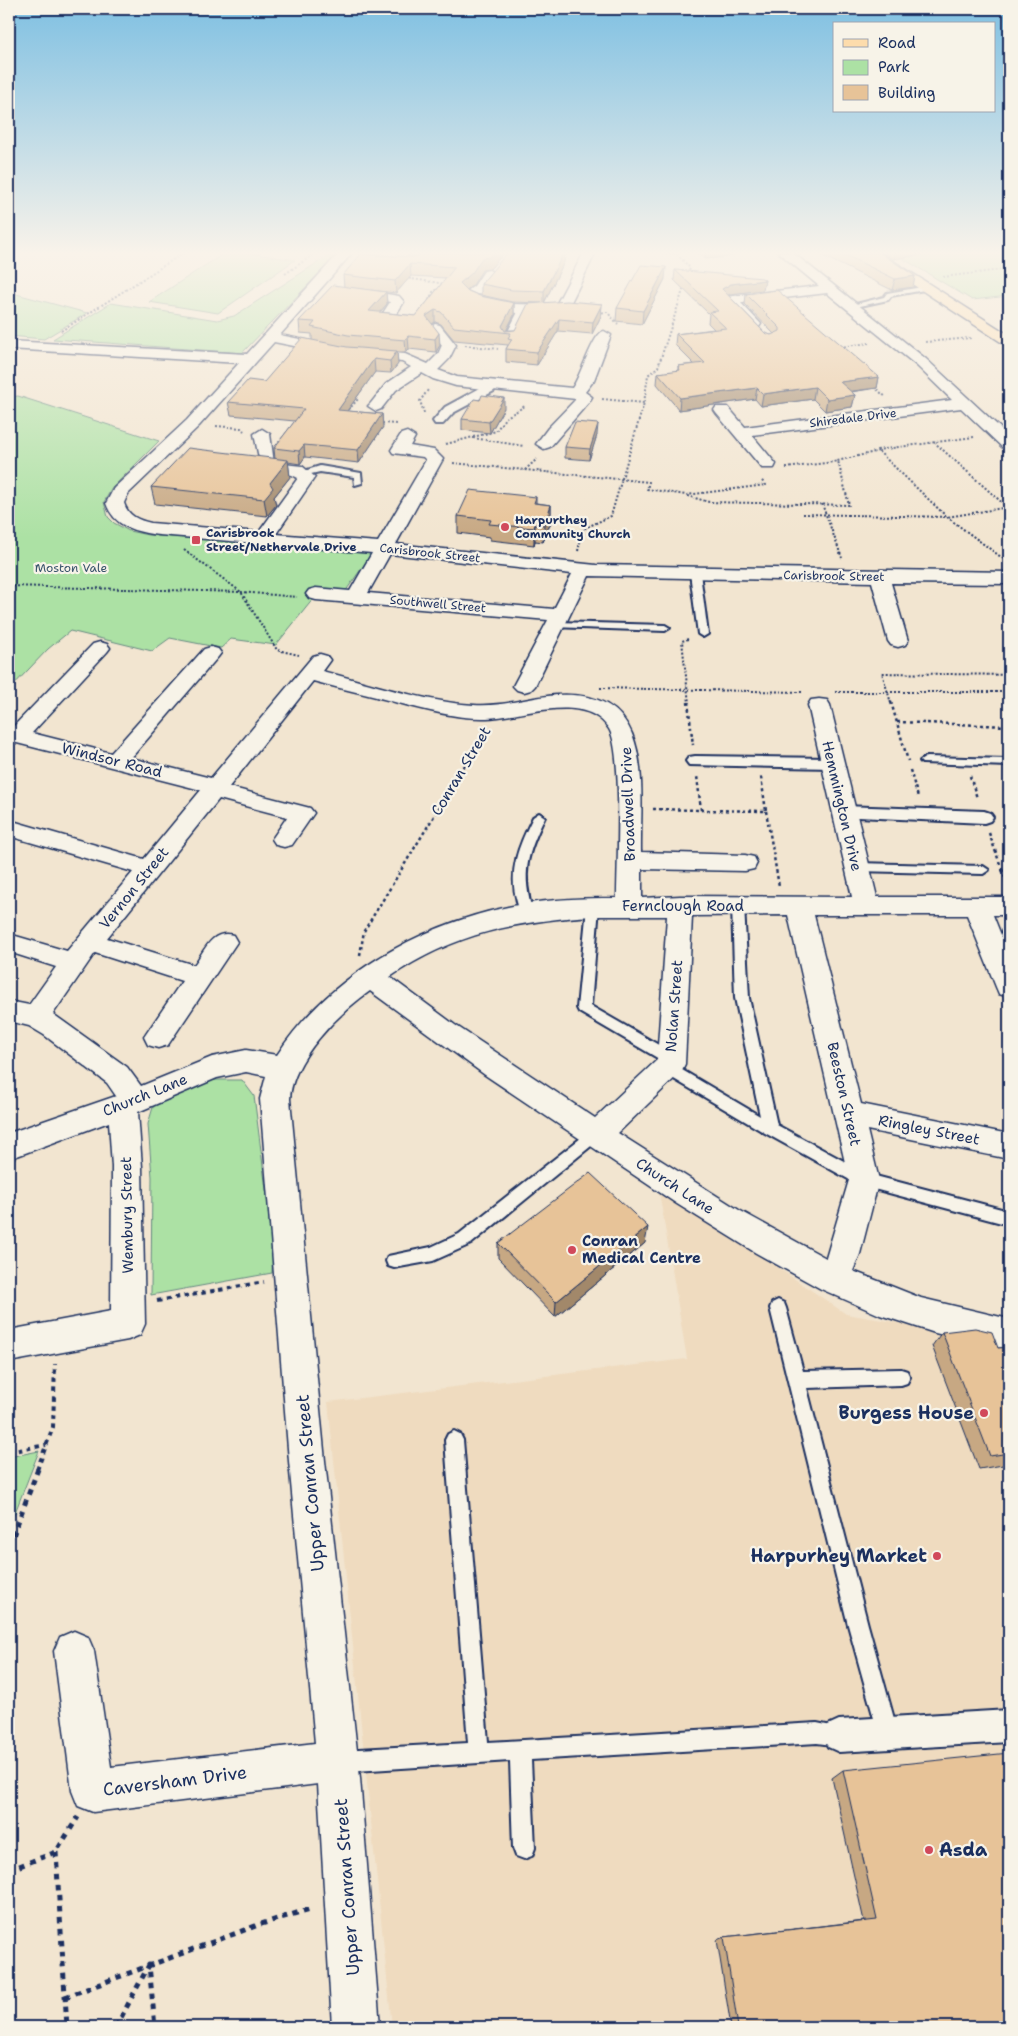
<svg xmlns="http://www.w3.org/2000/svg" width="1018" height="2036" viewBox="0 0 1018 2036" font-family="'Shantell Sans',sans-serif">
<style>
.built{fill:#efdbbf}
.green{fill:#ace1a4;stroke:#648881}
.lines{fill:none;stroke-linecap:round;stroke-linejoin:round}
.service-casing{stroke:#1b2f5e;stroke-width:4}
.pedestrian-casing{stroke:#1b2f5e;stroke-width:4}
.minor-casing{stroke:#1b2f5e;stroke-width:3}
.primary-casing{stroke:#1b2f5e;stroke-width:3}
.path-far3{stroke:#1b2f5e;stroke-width:2;stroke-dasharray:2 2;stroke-linecap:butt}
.path-far2{stroke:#1b2f5e;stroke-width:2.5;stroke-dasharray:3 3;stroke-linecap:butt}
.path-far1{stroke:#1b2f5e;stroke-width:4;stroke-dasharray:4.5 4.5;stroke-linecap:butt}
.path{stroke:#1b2f5e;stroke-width:5;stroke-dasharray:5.5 5.5;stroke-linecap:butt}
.service{fill:#f7f3e8;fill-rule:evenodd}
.pedestrian{fill:#f7f3e8;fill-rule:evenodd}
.minor{fill:#f7f3e8;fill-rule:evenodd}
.primary{fill:#fddcac;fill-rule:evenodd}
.wall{fill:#c7a883;stroke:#1b2f5e;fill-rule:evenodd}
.shaded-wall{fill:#a2886a;stroke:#1b2f5e}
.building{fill:#e7c398;stroke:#1b2f5e}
.poi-dot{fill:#d1495b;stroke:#f7f3e8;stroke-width:2}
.labels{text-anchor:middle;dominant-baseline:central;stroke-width:4.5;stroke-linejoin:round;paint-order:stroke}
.far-street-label{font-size:12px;fill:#1b2f5e;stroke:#f7f3e8}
.far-poi-label{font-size:12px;font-weight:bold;fill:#1b2f5e;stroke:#f7f3e8;text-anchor:start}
.far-park-label{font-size:12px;fill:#38536c;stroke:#f7f3e8}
.street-label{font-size:15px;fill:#1b2f5e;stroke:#f7f3e8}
.poi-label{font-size:15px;font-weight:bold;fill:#1b2f5e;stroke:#f7f3e8;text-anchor:start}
.near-poi-label{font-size:18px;font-weight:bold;fill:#1b2f5e;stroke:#f7f3e8;text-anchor:end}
.near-street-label{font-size:18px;fill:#1b2f5e;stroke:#f7f3e8}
</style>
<rect width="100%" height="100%" fill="#f2e5d0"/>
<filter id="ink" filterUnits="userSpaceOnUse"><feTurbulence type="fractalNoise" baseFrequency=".02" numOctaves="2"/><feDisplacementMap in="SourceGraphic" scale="10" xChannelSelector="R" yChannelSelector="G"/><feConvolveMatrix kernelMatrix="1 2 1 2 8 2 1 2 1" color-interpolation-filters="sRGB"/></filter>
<g filter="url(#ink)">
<path class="built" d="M658 1186 846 1314 1009 1341V2027H392L328 1402 687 1359Z"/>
<g class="green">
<path d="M226 252H243L295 260 218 313 149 302Z"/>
<path d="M941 252H1009V296L972 300 902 258Z"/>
<path d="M328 256 334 258 242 353 53 339 111 303 217 320 234 316Z"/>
<path d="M9 292 87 313 44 339 9 336Z"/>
<path d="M18 396 159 441 112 488 104 502 108 517 114 523 129 531 148 535 373 552 345 592 322 588 276 645 231 639 221 648 170 638 152 651 70 631 48 649 9 690V397Z"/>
<path d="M213 1080H242L254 1096 273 1244 272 1273 151 1295 152 1177 148 1124 154 1104Z"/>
<path d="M39 1451 9 1528V1457Z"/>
</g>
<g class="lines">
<g class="service-casing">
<g id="service">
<path d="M928 286 930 289 891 296 888 300 851 308 848 306 884 297 887 293Z"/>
<path d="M320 466 361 473 362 483 355 485 354 477 320 472 302 476 298 473Z"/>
<path d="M695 570 700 573 708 634 703 637 698 634 690 573Z"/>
<path d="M556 622 665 625 670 628 665 631 552 627 551 625Z"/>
<path d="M926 757 1009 759V766L922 763 920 761Z"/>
<path d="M539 813 545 817C527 854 521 873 533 913L527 918C520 915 519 909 517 902 508 870 519 845 533 817Z"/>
<path d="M856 863 983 866 989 870 983 874 856 871 850 867Z"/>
<path d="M738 902 744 906 749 998 777 1125 868 1174 1009 1211V1225L859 1185 765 1133 662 1072 660 1068 666 1063 579 1012 577 1008 587 907 593 903 599 907 591 1006 676 1055 678 1059 672 1064 760 1116 735 998 732 906Z"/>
<path d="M596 1128 601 1130 603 1134 601 1138 471 1244 433 1261 394 1268 388 1266 386 1261 388 1256 431 1247 459 1234 591 1130Z"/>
<path d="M778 1300 784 1303 786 1308 803 1371 901 1369 907 1371 910 1377 907 1383 901 1385 807 1388 868 1625 898 1733 895 1740 888 1743 881 1740 878 1733 848 1625 770 1308 772 1303Z"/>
<path d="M454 1431 460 1434 463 1440 488 1742 817 1723 846 1729 849 1736 846 1743 839 1746 817 1743 531 1760 535 1848 532 1856 524 1859 516 1856 513 1848 510 1761 340 1772 333 1768 329 1761 333 1754 340 1750 468 1743 445 1440 448 1434Z"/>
</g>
</g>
<g class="pedestrian-casing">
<g id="pedestrian">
<path d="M525 305 530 308 514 339 513 341H505L504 339 520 308Z"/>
<path d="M493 381 499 384 494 391 453 413 443 424H435L433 421 445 407Z"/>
<path d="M695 756 832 758 838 759 841 763 838 767 832 768 689 765 686 761 689 757Z"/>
<path d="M843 806 984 811 990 813 993 817 990 821 984 823 837 816 834 812 837 808Z"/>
<path d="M1009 1710V1742L839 1752 828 1747 823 1736 828 1725 839 1720Z"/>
</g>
</g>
<g class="minor-casing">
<g id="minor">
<path d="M340 252H353L280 335 349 349 405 354 428 364 438 354 442 345 428 328 435 324 440 325 456 345 449 359 438 370 457 377 572 388C581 376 593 333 604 331L611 335 594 380 585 392 592 397 589 402 550 447 544 449 536 444 548 428 576 399 456 386 433 379 422 373 396 390 381 409 376 411 368 406 371 403 386 384 411 367 402 362 349 357 274 342 199 426 128 494 124 503C128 516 138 520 151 523L259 532 298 478 292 475 259 471 257 467 259 458 254 434 262 429 270 434 274 463 302 466 315 477 276 534 378 542 426 460 423 457 393 453 391 450 401 434 407 432 415 437 410 446 434 450 443 459 396 544 596 565 1009 572V584L891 583 908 641 905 645 898 647 891 645 888 641 872 582 589 576 535 686 531 690 524 692 517 690 513 686 548 620 316 600 309 598 306 594 309 590 316 588 350 591 372 553 159 535C136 532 114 527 106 503L114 488 187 420 239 363 9 349V341L247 354ZM390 554 572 574 554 609 368 593Z"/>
<path d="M584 252H596L566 312C544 317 476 314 462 295L474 286 484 271 489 270 495 274 484 292 478 295 480 297 512 304 556 305Z"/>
<path d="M778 252H792L926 359 1009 436V450L1003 448 961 408 752 435 776 464 774 468H762L716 413 714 410 716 407H728L745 427 952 400 916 365 827 293 741 303 761 324 759 327H749L725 303 723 300 725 297 819 286Z"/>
<path d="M349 288 399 296 404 302 393 319H383L381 316 390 302 344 295 342 292 344 289Z"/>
<path d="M100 642 107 644 110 648 107 652 32 733 111 753 204 649 211 647 218 649 221 653 218 657 131 758 211 778 313 656 320 654 327 656 330 660 322 671C369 683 426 702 474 705 503 707 529 697 557 695 657 689 640 785 641 852L745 855 754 857 757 863 754 869 745 871 642 869V898L680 896 852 897 808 705 811 700 819 699 827 700 830 705 877 897H1009V915H993L1009 955V997L999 994 996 987 967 915H814L861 1104 1009 1134V1159L867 1130 879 1180 860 1254 853 1271 921 1298 1009 1319V1351L935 1333 880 1315 821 1289 756 1253 677 1204 485 1075 370 991C339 1013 292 1059 290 1099L325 1461 360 1778 380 2027H332L318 1784 93 1812 78 1806 72 1791 54 1651 60 1637 74 1631 88 1637 94 1651 111 1767 315 1743 289 1461 260 1099 266 1076 246 1072 217 1078 138 1112 142 1167 145 1324 140 1335 128 1340 9 1362V1330L111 1311 112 1167 109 1122 9 1159V1133L116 1096 107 1083 44 1035 29 1026 9 1021V1001L29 1005 56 967 9 952V934L67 951 133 872 9 836V820L144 859 201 790 9 741V727L12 728 93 644ZM313 681C342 689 370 695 398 703 427 710 457 719 487 718 522 717 585 691 609 729 623 751 617 866 617 898 581 898 543 899 508 907 417 926 328 977 277 1055L246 1050 212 1057 141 1086 127 1067 53 1014 95 953 182 981 144 1037 148 1045 158 1048 168 1045 237 942 233 935C212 929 205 950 194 965L107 938 219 799 287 817 272 839 276 845 284 847 292 845 314 813 310 808 229 787ZM788 915 849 1180 826 1258 739 1210 618 1133 681 1072 685 1064 692 916ZM593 916H667L657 1060 595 1118 455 1025 390 977C454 933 517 921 593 916Z"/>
</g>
</g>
<g class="primary-casing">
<path id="primary" d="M863 252H879L1009 335V345L1004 344Z"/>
</g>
<g class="path-far3">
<path d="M661 252 677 254 690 268 688 274"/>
<path d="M285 274 317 252"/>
<path d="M943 277 1009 269"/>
<path d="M405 278 446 284"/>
<path d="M429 300 433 292 440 288"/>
<path d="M598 313 607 312 618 324"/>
<path d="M61 331 185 252"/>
<path d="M925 342 971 338"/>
<path d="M465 345 498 349"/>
<path d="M840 347 869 343"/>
<path d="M874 387 886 397"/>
<path d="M602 399 644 403"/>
<path d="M346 413 358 399"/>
<path d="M424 413 420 401 428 390"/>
<path d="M382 423 396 424"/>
<path d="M216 426 241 428 244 431"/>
<path d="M974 437 877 450 947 517 1009 507"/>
<path d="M473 438 524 446"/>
<path d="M934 442 1007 507"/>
<path d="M446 444 496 431 505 418 525 406"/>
<path d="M453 463 649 482 647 489 686 495 766 485 761 480"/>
<path d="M786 468 833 462 879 451"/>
<path d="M525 470 537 459"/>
<path d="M688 496 709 502 849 505 838 461"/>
<path d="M822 504 842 558"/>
<path d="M803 514 947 517 1005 560"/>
<path d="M184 550 241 592 277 650 299 655"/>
<path d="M578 551 583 529 611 516 644 403 648 375 658 367 684 287"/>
<path d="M9 586 241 592 297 597"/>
<path d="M688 639 682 641 689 703"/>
<path d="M600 688 802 692"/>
<path d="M835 692H1009"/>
<path d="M891 703 882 673 1009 675"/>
</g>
<g class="path-far2">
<path d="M688 702 693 745"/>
<path d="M891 702 908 761"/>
<path d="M897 722 1009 726"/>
<path d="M910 770 918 797"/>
<path d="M970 776 977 798"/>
<path d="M653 809 701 810 697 776"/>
<path d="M701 810 766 811 761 777"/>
<path d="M766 811 779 886"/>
<path d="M989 833 1000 864"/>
<path d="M1002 869 1007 885"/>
<path d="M360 955 364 931 487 729"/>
</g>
<g class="path-far1">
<path d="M157 1301 264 1282"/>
<path d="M9 1452 46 1445"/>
<path d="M37 1470 53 1427 55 1364"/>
</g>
<g class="path">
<path d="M9 1546 38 1469"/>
<path d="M56 1852 67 2027"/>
<path d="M9 1870 56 1852 78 1817"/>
<path d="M65 1997 258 1925 313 1908"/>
<path d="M116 2027 149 1965 155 2027"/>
</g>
<use href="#service" class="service"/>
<use href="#pedestrian" class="pedestrian"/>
<use href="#minor" class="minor"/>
<use href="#primary" class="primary"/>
</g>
<g class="wall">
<path d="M420 252H565L564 262 544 303 602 304 601 316 592 334 558 331 537 365 506 362V349L508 345 454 340 441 324 435 322 432 324 440 345 436 352 409 349 406 352H397L398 364 391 373 375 372 347 411 382 414 383 427 359 463 305 457 300 464 288 462 290 477 274 497 276 505 267 516 155 504 151 487 275 459 274 448 295 421 231 415 228 402 264 382 312 340V334L300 333 299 321 386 292 387 304 380 312 416 316 446 278 411 276 396 293 344 287 343 275 412 257 418 256ZM504 253 507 254 481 284V295L512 302 543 303 515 330H506L514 315V303L480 296 467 290 473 285 482 270 490 269Z"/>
<path d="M698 252H732V256L705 259Z"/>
<path d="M815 252H879L915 276 913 287 892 290Z"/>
<path d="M883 252H933L894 259Z"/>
<path d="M675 270 765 280 763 290 730 294 728 295 765 333 771 335 774 334 745 304 746 294 879 377 877 388 851 392 855 395 852 407 825 411 813 399 761 406 755 399 679 410 657 384 658 373 678 371V366L694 364 675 345 676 334 714 329 708 323 709 314 674 280Z"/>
<path d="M665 279 642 324 616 321 617 308Z"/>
<path d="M504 408 490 433 462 430V419Z"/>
<path d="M597 435 589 460 565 458V447Z"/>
<path d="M536 497V503L551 505V522L543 542 535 541 534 545 490 540V537L458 533V516Z"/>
<path d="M498 1243H645L555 1317 498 1258Z"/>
<path d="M942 1332 998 1348 1009 1347V1464L979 1469 932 1346Z"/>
<path d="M843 1770 1009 2027H731L717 1940 724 1937 864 1921 832 1778Z"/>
</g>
<g class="shaded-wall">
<path d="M408 252H413L408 257Z"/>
<path d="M495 252H504V253L490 269 482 270 473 285 460 295V283L482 258Z"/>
<path d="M564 252H565L564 262 544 303V291Z"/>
<path d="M706 252H732V256L705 259Z"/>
<path d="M895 252H933L894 259Z"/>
<path d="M410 264 411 276 396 293 395 281Z"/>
<path d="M666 267 665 279 642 324 643 311Z"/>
<path d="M915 276 913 287 892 290 895 279Z"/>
<path d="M765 280 763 290 730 294 721 300 722 289 731 284Z"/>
<path d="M386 292 387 304 370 323 369 311Z"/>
<path d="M514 303V315L505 333 502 326Z"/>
<path d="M602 304 601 316 592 334 593 322Z"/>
<path d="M435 310V322L426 328V316Z"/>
<path d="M559 319 558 331 537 365V352Z"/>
<path d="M439 333 440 345 436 352 435 339Z"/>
<path d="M408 336 409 349 406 352 405 340Z"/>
<path d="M397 351 398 364 391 373 390 361Z"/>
<path d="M374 359 375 372 339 422 338 410Z"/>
<path d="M879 377 877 388 837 393 840 382Z"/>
<path d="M815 387 813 399 761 406 763 394Z"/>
<path d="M757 388 755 399 679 410 680 398Z"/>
<path d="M855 395 852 407 825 411 827 399Z"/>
<path d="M504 398V408L490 433 489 422Z"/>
<path d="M382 414 383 427 359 463 358 450Z"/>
<path d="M598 424 597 435 589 460 590 449Z"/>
<path d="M304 445 305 457 300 464 299 451Z"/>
<path d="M288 460 290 477 274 497 276 505 267 516 264 499 270 483Z"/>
<path d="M551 505V522L543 542 544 525Z"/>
<path d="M535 524V541L534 545V528Z"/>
<path d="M648 1227 645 1243 555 1317 556 1302Z"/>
</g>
<g class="building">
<path d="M420 252H495L490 257 482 258 472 273 460 283 468 291 480 296 514 303 502 326 505 331 515 330 528 304 567 301 602 304 593 322 559 319 537 352 506 349 512 339 508 338 511 333 454 327 441 312 435 310 426 316 439 333 435 339 408 336 405 340 348 335 311 327 315 322 299 321 333 285 386 292 369 311 416 316 455 267 410 264 395 281 343 275 361 254 412 257 418 256Z"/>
<path d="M508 252H564L544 291 512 290 481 284Z"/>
<path d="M839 252H879L915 276 895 279Z"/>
<path d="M641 265 666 267 643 311 617 308Z"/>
<path d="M675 270 762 278 765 280 731 284 722 289 765 333 771 335 780 331V328L746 294 777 290 879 377 840 382 855 395 827 399 815 387 763 394 757 388 680 398 658 373 680 370 678 366 705 363 676 334 726 328 709 312 718 311Z"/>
<path d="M302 338 347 347 397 351 390 361 374 359 338 410 382 414 358 450 304 445 299 451 274 448 304 409 228 402 248 380 264 382Z"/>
<path d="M482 395 504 398 489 422 462 419 474 399 480 400Z"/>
<path d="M575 422 598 424 590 449 565 447Z"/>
<path d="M188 448 288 460 270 483 273 488 264 499 151 487Z"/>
<path d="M470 490 536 497 534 503 551 505 544 525 535 524 534 528 489 524 491 520 458 516Z"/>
<path d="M590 1173 648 1227 556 1302 498 1243Z"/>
<path d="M975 1328 992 1332 998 1348 1009 1347V1453L990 1456 942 1332Z"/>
<path d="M1009 1753V2027H738L724 1937 877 1920 843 1770Z"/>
</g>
</g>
<linearGradient id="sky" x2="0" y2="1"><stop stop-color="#7fc0e2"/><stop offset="0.47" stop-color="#f9f3ea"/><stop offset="1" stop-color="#f9f3ea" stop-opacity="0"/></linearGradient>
<rect width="1018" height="538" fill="url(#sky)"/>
<g class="poi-dot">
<circle cx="505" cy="527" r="5"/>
<rect x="191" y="535" width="10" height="10" rx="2.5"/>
<circle cx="572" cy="1250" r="5"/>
<circle cx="984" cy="1413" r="5"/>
<circle cx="937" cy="1556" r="5"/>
<circle cx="929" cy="1850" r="5"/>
</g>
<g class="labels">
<g class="far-street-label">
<text transform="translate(853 418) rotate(-7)">Shiredale Drive</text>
<text transform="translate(430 553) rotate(6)">Carisbrook Street</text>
<text transform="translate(834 576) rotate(1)">Carisbrook Street</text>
<text transform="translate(438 604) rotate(5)">Southwell Street</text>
</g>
<g class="far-poi-label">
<text x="515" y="520">Harpurthey<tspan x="515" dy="14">Community Church</tspan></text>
<text x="206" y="533">Carisbrook<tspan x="206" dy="14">Street/Nethervale Drive</tspan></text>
</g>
<g class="far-park-label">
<text x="71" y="568">Moston Vale</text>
</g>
<g class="street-label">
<text transform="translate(112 760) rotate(14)">Windsor Road</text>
<text transform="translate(461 771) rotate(-59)">Conran Street</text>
<text transform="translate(628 804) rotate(-92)">Broadwell Drive</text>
<text transform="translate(842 806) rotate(77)">Hemmington Drive</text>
<text transform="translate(134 888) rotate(-51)">Vernon Street</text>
<text x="683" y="906">Fernclough Road</text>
<text transform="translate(674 1006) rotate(-86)">Nolan Street</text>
<text transform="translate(844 1094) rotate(77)">Beeston Street</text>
<text transform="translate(145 1095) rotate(-22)">Church Lane</text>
<text transform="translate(929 1130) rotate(11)">Ringley Street</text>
<text transform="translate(675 1186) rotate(33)">Church Lane</text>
<text transform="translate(127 1215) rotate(-91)">Wembury Street</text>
</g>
<g class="poi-label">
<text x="582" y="1241">Conran<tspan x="582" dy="17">Medical Centre</tspan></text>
</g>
<g class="near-poi-label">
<text x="974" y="1413">Burgess House</text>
<text x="927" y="1556">Harpurhey Market</text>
<text x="939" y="1850" text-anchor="start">Asda</text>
</g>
<g class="near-street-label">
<text transform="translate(310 1483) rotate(-95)">Upper Conran Street</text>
<text transform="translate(175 1781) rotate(-7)">Caversham Drive</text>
<text transform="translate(347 1887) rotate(-94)">Upper Conran Street</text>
</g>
</g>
<rect width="1018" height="2036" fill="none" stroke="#f7f3e8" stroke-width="30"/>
<rect x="15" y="15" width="988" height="2006" fill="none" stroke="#1b2f5e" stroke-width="2" filter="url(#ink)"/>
<rect x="833" y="22" width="162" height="90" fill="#f7f3e8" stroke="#9fa5b1"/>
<rect x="843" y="39" width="25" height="8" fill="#fddcac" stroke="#9fa5b1"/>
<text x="878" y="48" font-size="15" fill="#1b2f5e">Road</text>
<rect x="843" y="60" width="25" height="15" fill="#ace1a4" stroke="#9fa5b1"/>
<text x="878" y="72" font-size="15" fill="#1b2f5e">Park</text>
<rect x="843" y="85" width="25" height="15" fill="#e7c398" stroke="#9fa5b1"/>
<text x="878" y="98" font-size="15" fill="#1b2f5e">Building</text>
</svg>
